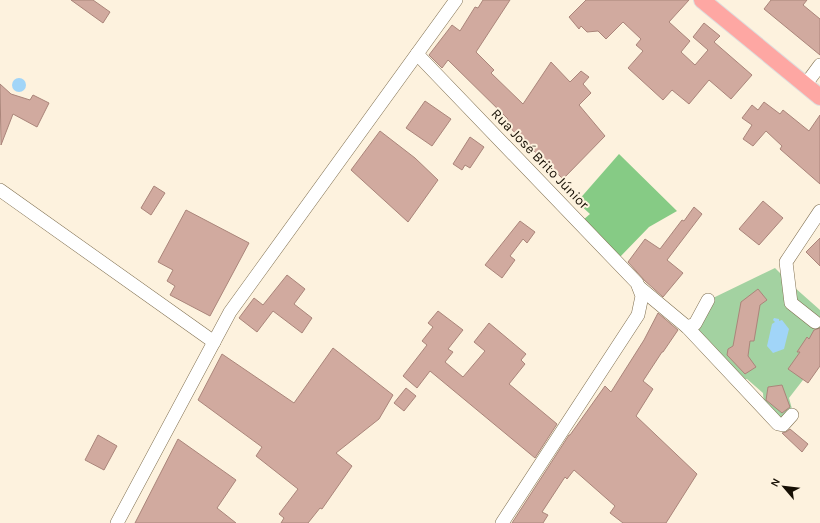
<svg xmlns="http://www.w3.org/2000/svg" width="820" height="523" viewBox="0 0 820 523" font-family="Karla,sans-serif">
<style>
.green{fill:#a3d2a1}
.forest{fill:#86cb85}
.water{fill:#a1d5f8}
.building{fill:#d1aa9f;stroke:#aa857a}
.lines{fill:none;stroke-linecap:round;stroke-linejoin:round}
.minor-casing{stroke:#807051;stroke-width:14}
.major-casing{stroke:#dedddc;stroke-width:18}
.minor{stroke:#fff;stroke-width:13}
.major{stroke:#fea7a3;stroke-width:16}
.labels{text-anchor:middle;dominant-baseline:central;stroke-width:4;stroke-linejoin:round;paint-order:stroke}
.street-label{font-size:14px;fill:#160f04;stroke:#fdf2de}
</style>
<rect width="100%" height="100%" fill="#fdf2de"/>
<path class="green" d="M775 268 794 287 820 310V358L789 398 792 409 781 422 764 405 763 393 747 379 738 381 698 332 700 322 713 298Z"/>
<path class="forest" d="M619 154 677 211 649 227 619 258 583 220 590 214 577 202Z"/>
<g class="water">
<circle cx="19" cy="85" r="7"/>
<path d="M774 318 779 319V321L782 320 789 329 784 349 773 353 767 346 772 324 775 322 773 320Z"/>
</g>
<g class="building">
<path d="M71 0H93L110 12 103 23Z"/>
<path d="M483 0H510L476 52 494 70 491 73 523 104 551 62 570 82 581 71 589 77 583 84 591 93 579 105 605 136 563 179 505 123 508 119 448 60 442 68 429 55 452 25 460 31 475 7 478 8Z"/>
<path d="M586 0H689L669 22 690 41 681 52 695 65 708 50 693 37 704 23 720 36 714 42 752 75 731 99 709 80 689 104 672 90 663 100 628 68 643 51 636 45 641 39 623 22 606 39 598 31 587 32 581 26 579 29 569 17Z"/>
<path d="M771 0H807L803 5 820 19V55L764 9Z"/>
<path d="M0 84 11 94 30 100 33 95 49 103 37 127 13 114 1 145Z"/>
<path d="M425 101 451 119 432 146 406 128Z"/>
<path d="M764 102 780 114 783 110 809 131 820 115V184L780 149 782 146 766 131 753 146 743 139 752 125 742 118 752 105 758 110Z"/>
<path d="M380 131 415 158 438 180 408 222 351 170Z"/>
<path d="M470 137 484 147 470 168 465 165 462 170 453 164Z"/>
<path d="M154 186 165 193 151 215 141 208Z"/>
<path d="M763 201 783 218 759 245 739 229Z"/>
<path d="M694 207 702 214 667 260 683 273 663 297 645 281 628 262 645 239 660 249 682 220 684 221Z"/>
<path d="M186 210 249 243 210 316 170 295 175 286 167 281 173 270 158 262Z"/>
<path d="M520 221 535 232 527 243 523 239 510 256 515 260 502 278 485 265Z"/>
<path d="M820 238V266L806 252Z"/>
<path d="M287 275 305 289 294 304 312 318 302 333 273 311 257 332 239 318 254 298 263 305Z"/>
<path d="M758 289 767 300 760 305 754 341H750L748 356 756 367 745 374 727 355 728 349 733 346 741 302Z"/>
<path d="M438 311 463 330 448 349 453 352 445 362 463 377 485 351 474 342 489 323 526 354 521 360 525 364 509 384 557 424 535 458 430 371 417 388 403 376 427 345 422 341 433 327 428 323Z"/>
<path d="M658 313 678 330 663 352H662L643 381 653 389 636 416 697 474 666 523H623L610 513 615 506 574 470 567 479 565 477 542 512 548 515 543 523H512L569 435H570L605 386 611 392 644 340Z"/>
<path d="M820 328V366L808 383 788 369 800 352H797L807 337 809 339 814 330Z"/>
<path d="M333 348 393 395 379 419 336 453 352 466 322 509 320 508 308 523H281L284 518 279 514 298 489 256 456 262 447 198 400 222 354 294 403Z"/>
<path d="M782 385 790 407 782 413 766 400 768 387Z"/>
<path d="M406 388 416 396 404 411 394 403Z"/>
<path d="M790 429 808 444 802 452 782 433 786 432Z"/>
<path d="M98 435 117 446 104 470 85 460Z"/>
<path d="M178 439 236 480 217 508 236 523H135Z"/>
</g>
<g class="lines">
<g class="minor-casing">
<g id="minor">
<path d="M417 54 637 283 642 296 638 315 502 523"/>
<path d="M806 84 820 65"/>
<path d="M0 190 214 342"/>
<path d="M639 287 687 327 778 424 783 425 792 415"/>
<path d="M815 322 791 303 786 262 820 211"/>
<path d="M687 327 695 324 708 300"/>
<path d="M117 523 230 312 456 0"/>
</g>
</g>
<g class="major-casing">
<path id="major" d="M702 0 820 97"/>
</g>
<use href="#minor" class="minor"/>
<use href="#major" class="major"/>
</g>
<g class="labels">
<g class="street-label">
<text transform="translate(540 159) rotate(46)">Rua José Brito Júnior</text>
</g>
</g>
<g transform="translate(784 487) rotate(298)" stroke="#fdf2de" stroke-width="3" paint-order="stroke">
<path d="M0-3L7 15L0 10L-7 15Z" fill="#160f04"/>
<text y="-6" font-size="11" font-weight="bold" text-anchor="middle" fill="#160f04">N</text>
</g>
</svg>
